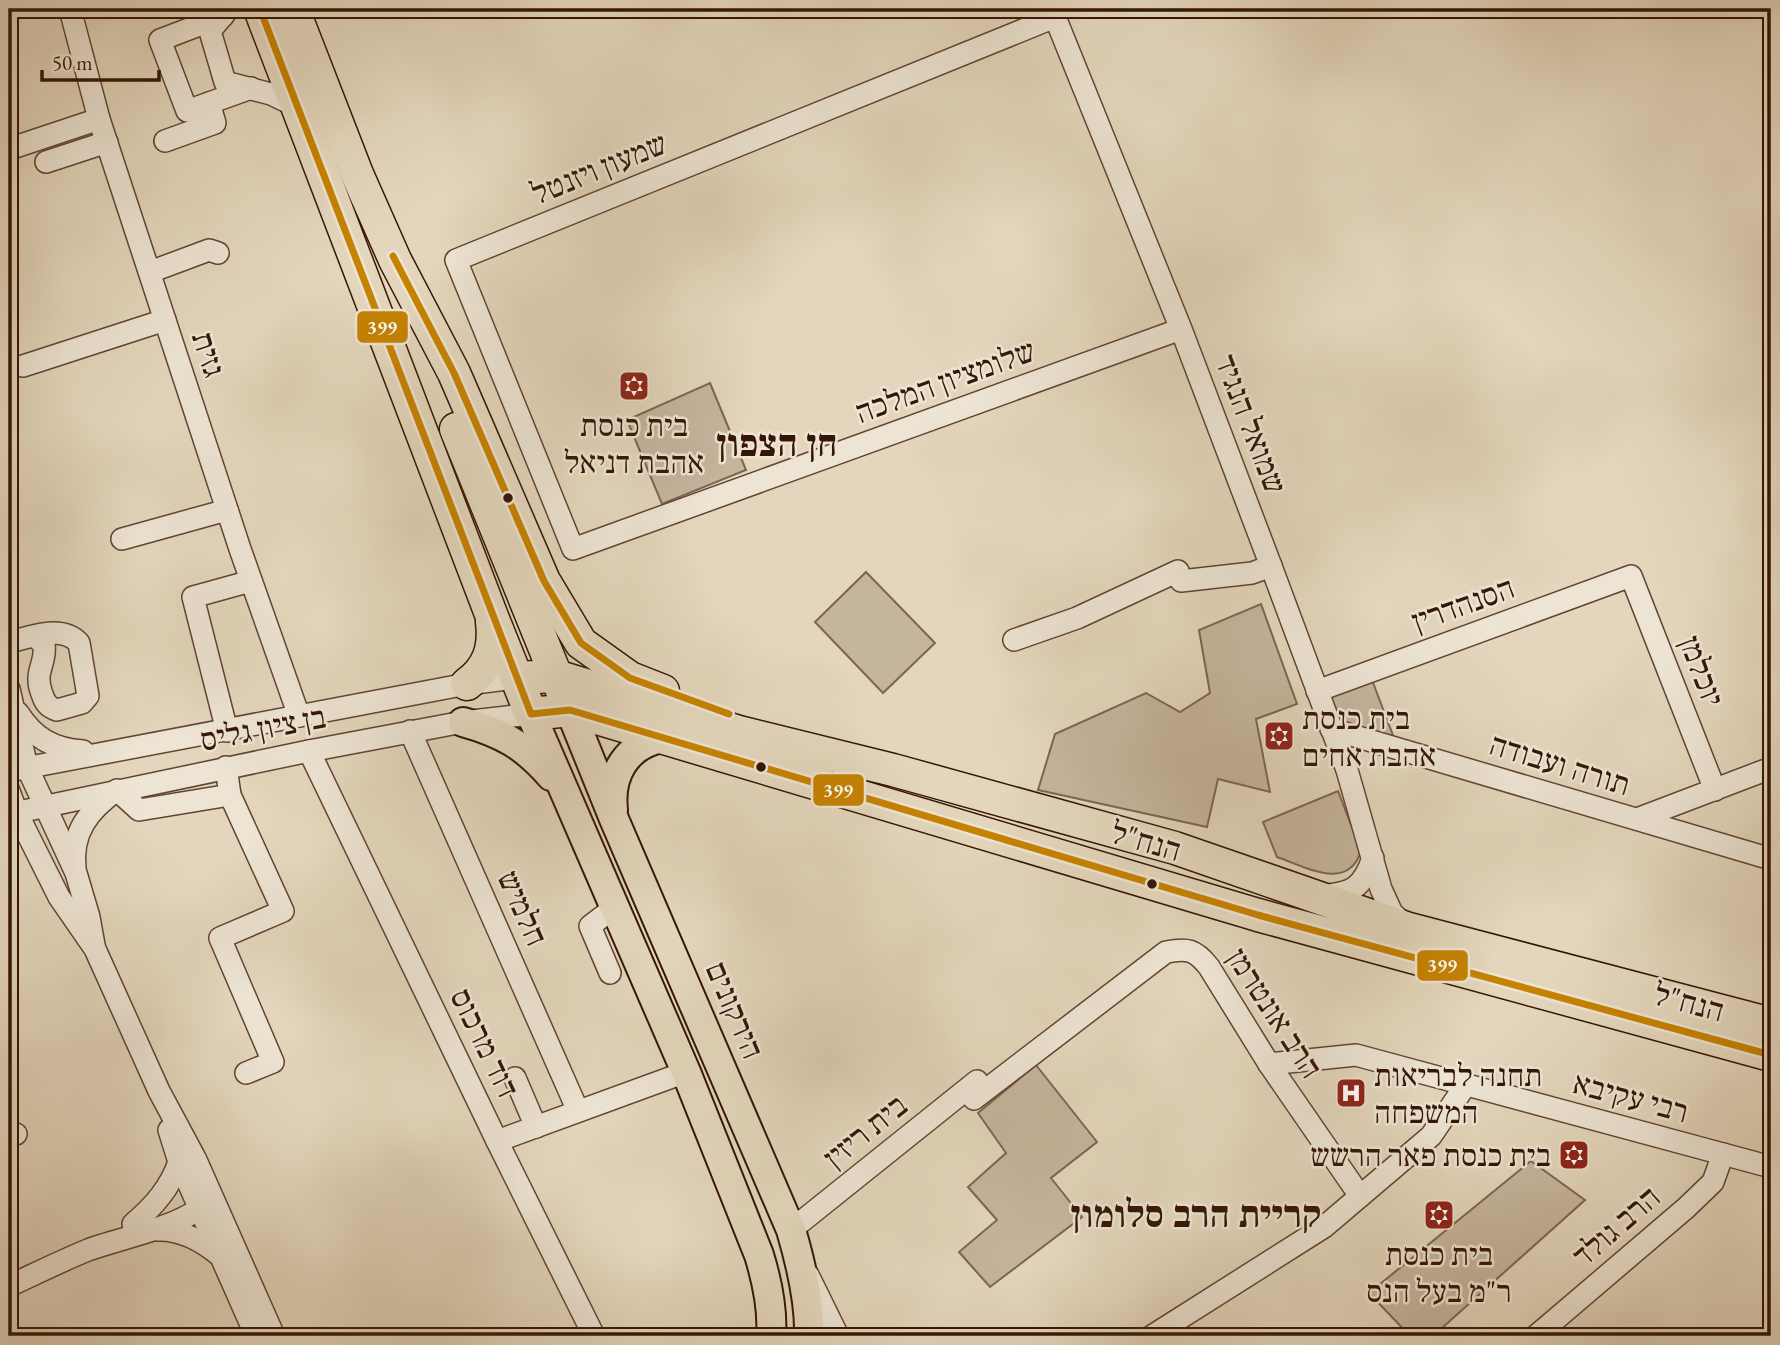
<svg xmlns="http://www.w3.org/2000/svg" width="1780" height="1345" viewBox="0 0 1780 1345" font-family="'EB Garamond','Frank Ruhl Libre',serif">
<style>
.green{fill:#c5b59d;stroke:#7d6551;stroke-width:2}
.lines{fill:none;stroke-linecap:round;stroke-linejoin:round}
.minor-casing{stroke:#604533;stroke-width:24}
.major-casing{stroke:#351505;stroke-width:32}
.highway-casing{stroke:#351505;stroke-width:35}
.minor{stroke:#ede4d3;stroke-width:21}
.major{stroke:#e3d6bc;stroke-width:28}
.highway{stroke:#e3d6bc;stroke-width:32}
.bus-1-casing{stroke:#ede4d3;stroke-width:12}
.bus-1{stroke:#c68201;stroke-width:7}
.bus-dot{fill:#351505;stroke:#ede4d3;stroke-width:2.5}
.labels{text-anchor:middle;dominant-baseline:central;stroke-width:5;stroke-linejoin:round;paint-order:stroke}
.street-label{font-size:32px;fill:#351505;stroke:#ede4d3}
.poi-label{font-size:32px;fill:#351505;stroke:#ede4d3}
.district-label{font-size:38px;font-weight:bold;fill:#351505;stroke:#ede4d3}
.line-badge{stroke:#ede4d3;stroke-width:2.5}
.badge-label{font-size:19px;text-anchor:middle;font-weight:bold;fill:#fff}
</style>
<rect width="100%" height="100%" fill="#e3d6bc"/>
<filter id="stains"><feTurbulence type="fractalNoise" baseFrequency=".00286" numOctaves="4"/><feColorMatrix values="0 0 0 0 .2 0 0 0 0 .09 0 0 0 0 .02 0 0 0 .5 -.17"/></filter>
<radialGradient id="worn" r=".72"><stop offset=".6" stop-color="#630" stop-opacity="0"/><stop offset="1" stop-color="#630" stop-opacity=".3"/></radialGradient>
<g class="green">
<path d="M710 383 746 470 662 504 627 420Z"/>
<path d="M866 572 935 643 883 693 815 622Z"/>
<path d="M1261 604 1297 704 1256 719 1270 792 1218 779 1207 827 1038 790 1055 734 1146 693 1180 712 1210 693 1199 630Z"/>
<path d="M1372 680 1394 738 1337 723 1326 695Z"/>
<path d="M1338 791 1361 851C1348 892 1306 867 1277 857L1263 822Z"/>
<path d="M1036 1065 1097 1142 1051 1178 1082 1217 990 1287 959 1252 997 1220 968 1187 1006 1153 978 1113Z"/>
<path d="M1531 1161 1585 1200 1433 1336H1410L1369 1293Z"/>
</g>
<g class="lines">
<g class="minor-casing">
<g id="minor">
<path d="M70 9 99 119 240 549 299 716"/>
<path d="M225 13 210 31 225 82 271 94 296 106"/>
<path d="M223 16 160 40 187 111 251 88"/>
<path d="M165 141 215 123 209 103"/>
<path d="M9 149 99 119"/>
<path d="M46 162 107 142"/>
<path d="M150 272 209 250 218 253"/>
<path d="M1181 329 573 549 456 260 1055 17 1181 329 1271 566 1347 770 1381 889 1392 913 1406 926"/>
<path d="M23 366 165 320"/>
<path d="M122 539 227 510"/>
<path d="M1014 640 1077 618 1178 571 1181 581 1252 573 1271 566"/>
<path d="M9 642C31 637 62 624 79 643L88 696 82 703 57 710C48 707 45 703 42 694 33 671 47 664 44 644L34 636"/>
<path d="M9 689 27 767 76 873 89 917 94 945"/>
<path d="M1317 691 1631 576 1715 790"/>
<path d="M18 713C34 738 53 749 83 751"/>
<path d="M1331 729 1771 859"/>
<path d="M227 731 193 597 251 581"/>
<path d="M410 731 578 1111"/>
<path d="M309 751 497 1141 594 1336"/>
<path d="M226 767 230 795 283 911 220 938 273 1062 246 1073"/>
<path d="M9 771 467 684 516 678"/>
<path d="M9 791 17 813 59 897 95 949 159 1091 196 1160 274 1336"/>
<path d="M9 814 309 751 463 722 531 714"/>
<path d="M1637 819 1771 768"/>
<path d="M75 868C71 832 89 810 117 790L139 810 230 795"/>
<path d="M1321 896C1352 893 1362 889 1373 858"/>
<path d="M610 973 590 926 615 907"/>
<path d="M1269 1064 1356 1055 1771 1167"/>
<path d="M515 1078 536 1127"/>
<path d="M974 1099 1166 952C1187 948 1195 949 1209 967L1269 1064 1360 1196"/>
<path d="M169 1130 179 1162 256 1336"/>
<path d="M9 1135 16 1134"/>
<path d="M497 1141 686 1072"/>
<path d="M133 1224C154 1206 170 1188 179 1162"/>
<path d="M157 1230C181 1229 201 1240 219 1255"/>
<path d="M791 1230 977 1081"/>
<path d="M808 1275 838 1336"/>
<path d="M9 1286C35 1274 61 1261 88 1250 119 1238 188 1226 208 1200"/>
<path d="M1152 1336 1324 1227 1431 1136 1465 1086"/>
<path d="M1536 1336 1686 1208 1713 1182 1723 1154"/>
</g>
</g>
<g class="major-casing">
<g id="major">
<path d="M570 710 614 819 791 1230C801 1264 810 1301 809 1336"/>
<path d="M531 714 686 1072 759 1255C767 1281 773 1309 771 1336"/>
<path d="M463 722C502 733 524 745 551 776"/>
<path d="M613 810C609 774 627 744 663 738"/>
</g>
</g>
<g class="highway-casing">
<g id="highway">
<path d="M260 9 491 614 531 714 570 710 1258 915 1771 1055"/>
<path d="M293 9 357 174 395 260 454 373 544 581 581 643 630 678 663 691"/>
<path d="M456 429 563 693"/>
<path d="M516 678 556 676 739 732 893 770 1175 848 1409 929 1771 1024"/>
<path d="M467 684C489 668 495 648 492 622"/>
</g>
</g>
<use href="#minor" class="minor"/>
<use href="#major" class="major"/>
<use href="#highway" class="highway"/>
<g class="bus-1-casing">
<g id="bus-1">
<path d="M260 9 531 714 570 710 1258 915 1771 1055"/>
<path d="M393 256 454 373 544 581 581 643 630 678 729 714"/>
</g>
</g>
<use href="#bus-1" class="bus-1"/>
</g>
<defs>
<g id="synagogue-square" transform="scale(1.575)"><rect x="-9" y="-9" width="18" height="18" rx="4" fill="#8f2418" stroke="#ede4d3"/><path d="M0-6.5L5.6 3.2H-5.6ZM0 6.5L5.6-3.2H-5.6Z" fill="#fff"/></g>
<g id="hospital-square" transform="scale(1.575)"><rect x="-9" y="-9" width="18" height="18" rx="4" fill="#8f2418" stroke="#ede4d3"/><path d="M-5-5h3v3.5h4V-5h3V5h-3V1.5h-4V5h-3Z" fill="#fff"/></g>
</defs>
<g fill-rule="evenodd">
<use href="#synagogue-square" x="634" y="386"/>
<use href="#synagogue-square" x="1279" y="736"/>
<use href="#hospital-square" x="1351" y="1093"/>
<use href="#synagogue-square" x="1574" y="1155"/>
<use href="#synagogue-square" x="1439" y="1215"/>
</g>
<g class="bus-dot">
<circle cx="508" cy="498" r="6"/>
<circle cx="761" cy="767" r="6"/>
<circle cx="1152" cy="884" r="6"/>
</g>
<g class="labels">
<g class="street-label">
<text transform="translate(599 168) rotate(-22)">שמעון ויזנטל</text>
<text transform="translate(209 354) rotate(72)">גזית</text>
<text transform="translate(945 381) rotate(-20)">שלומציון המלכה</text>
<text transform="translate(1251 424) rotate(69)">שמואל הנגיד</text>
<text transform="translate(1463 604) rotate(-20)">הסנהדרין</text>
<text transform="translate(1702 671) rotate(69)">יוכלמן</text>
<text transform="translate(263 728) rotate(-11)">בן ציון גליס</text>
<text transform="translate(1560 764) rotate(17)">תורה ועבודה</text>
<text transform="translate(1146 841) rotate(16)">הנח"ל</text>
<text transform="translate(523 908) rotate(66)">חלמיש</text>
<text transform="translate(1689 1002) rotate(15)">הנח"ל</text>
<text transform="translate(735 1010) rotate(67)">הירקונים</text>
<text transform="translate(1275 1013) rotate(57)">הרב אונטרמן</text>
<text transform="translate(485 1043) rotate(64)">דוד מרכוס</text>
<text transform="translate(1631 1097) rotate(15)">רבי עקיבא</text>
<text transform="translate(865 1131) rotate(-39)">בית ריזין</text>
<text transform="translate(1616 1226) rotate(-41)">הרב גולד</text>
</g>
<g class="poi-label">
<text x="634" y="425">בית כנסת<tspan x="634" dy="37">אהבת דניאל</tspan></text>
<text x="1302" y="718" text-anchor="start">בית כנסת<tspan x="1302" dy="37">אהבת אחים</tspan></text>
<text x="1374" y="1075" text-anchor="start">תחנה לבריאות<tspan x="1374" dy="37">המשפחה</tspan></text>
<text x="1551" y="1155" text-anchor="end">בית כנסת פאר הרשש</text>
<text x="1439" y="1254">בית כנסת<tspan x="1439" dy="37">ר"מ בעל הנס</tspan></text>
</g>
<g class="district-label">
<text x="777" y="442">חן הצפון</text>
<text x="1196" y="1213">קריית הרב סלומון</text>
</g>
</g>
<g class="line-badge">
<rect x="356" y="310" width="53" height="34" rx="7" fill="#c68201"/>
<rect x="812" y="773" width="53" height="34" rx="7" fill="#c68201"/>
<rect x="1416" y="949" width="53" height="33" rx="7" fill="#c68201"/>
</g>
<g class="badge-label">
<text x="382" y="334">399</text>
<text x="838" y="797">399</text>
<text x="1442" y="972">399</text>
</g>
<rect width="1780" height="1345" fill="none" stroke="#e3d6bc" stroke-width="35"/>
<rect x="10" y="10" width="1759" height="1324" fill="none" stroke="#351505" stroke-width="3.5"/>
<rect x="18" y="18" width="1745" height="1310" fill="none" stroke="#351505" stroke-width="2"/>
<path d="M42 70v10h117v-10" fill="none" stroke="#351505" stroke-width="3.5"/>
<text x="52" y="70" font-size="21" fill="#351505" stroke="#ede4d3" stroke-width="5" paint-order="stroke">50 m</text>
<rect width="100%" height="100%" filter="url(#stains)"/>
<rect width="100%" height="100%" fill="url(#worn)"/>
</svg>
